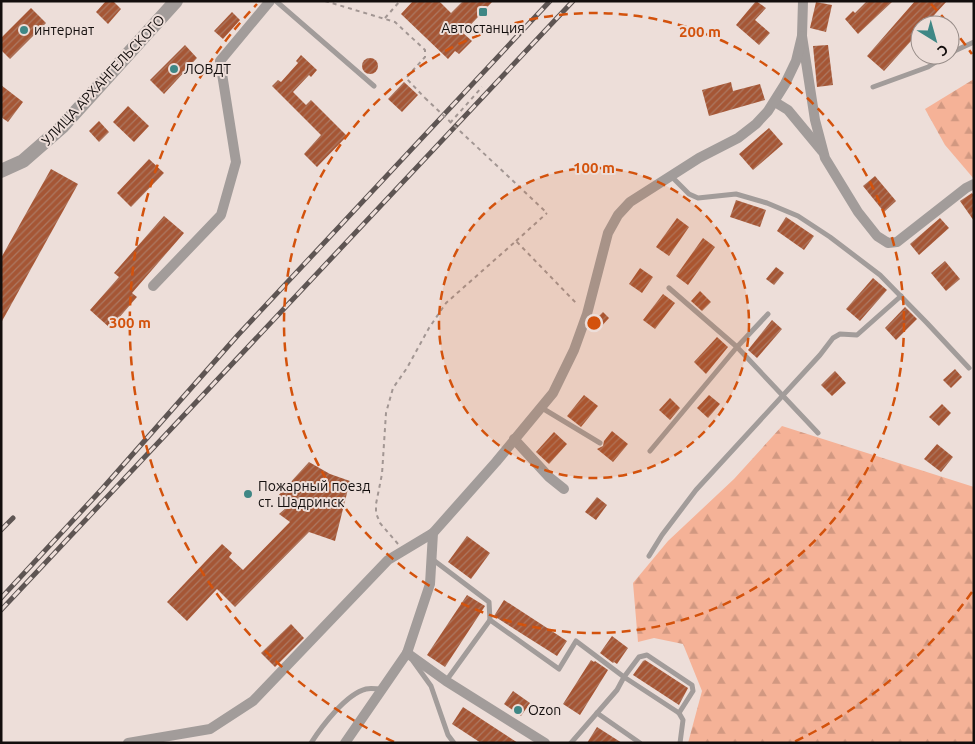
<svg xmlns="http://www.w3.org/2000/svg" width="975" height="744" viewBox="0 0 975 744" font-family="Ubuntu,sans-serif">
<style>
.forest{fill:url(#forest-firs)}
.building{fill:url(#building-hatch)}
.lines{fill:none;stroke-linecap:round;stroke-linejoin:round}
.path{stroke:#a29693;stroke-width:2;stroke-dasharray:4 4;stroke-linecap:butt}
.service{stroke:#a29c9a;stroke-width:5}
.minor{stroke:#a29c9a;stroke-width:10}
.tertiary{stroke:#a29c9a;stroke-width:14}
.rail-casing{stroke:#5e5553;stroke-width:5}
.rail{stroke:#edded9;stroke-width:3;stroke-dasharray:9;stroke-linecap:butt}
.path-bridge{stroke:#a29693;stroke-width:2;stroke-dasharray:4 4;stroke-linecap:butt}
.ring{fill:none;stroke:#d3520c;stroke-width:2.5;stroke-dasharray:9 6}
.poi-dot{fill:#3f8785;stroke:#edded9;stroke-width:2}
.labels{text-anchor:middle;dominant-baseline:central;stroke-width:4;stroke-linejoin:round;paint-order:stroke}
.poi-label{font-size:14px;fill:#130e0d;stroke:#edded9;text-anchor:start}
.street-label{font-size:14px;fill:#130e0d;stroke:#edded9}
.centre{fill:#d3520c;stroke:#edded9;stroke-width:2.5}
.ring-label{font-size:15px;text-anchor:middle;font-weight:bold;fill:#d3520c;stroke:#edded9;stroke-width:4;stroke-linejoin:round;paint-order:stroke}
</style>
<defs>
<pattern id="forest-firs" width="22" height="20" patternUnits="userSpaceOnUse" patternTransform="scale(1.25)"><rect width="22" height="20" fill="#f5b297"/><path d="M5 1l3.5 6h-7zM16 11l3.5 6h-7z" fill="#d19881"/></pattern>
<pattern id="building-hatch" width="6" height="6" patternUnits="userSpaceOnUse" patternTransform="scale(1.25)"><rect width="6" height="6" fill="#a55635"/><path d="M-1 1l2-2M0 6l6-6M5 7l2-2" fill="none" stroke="#ac7862"/></pattern>
</defs>
<rect width="100%" height="100%" fill="#edded9"/>
<g class="forest">
<path d="M974 79V179L945 145 925 109Z"/>
<path d="M782 426 974 487V743H688L702 691 683 644 654 638 638 642 633 583 668 541 734 479Z"/>
</g>
<g class="building">
<path d="M106 1H113L121 9 108 24 96 12Z"/>
<path d="M413 1H439L451 13 463 1H493L463 33 472 41 459 54 455 51 448 59 401 14Z"/>
<path d="M756 1 766 8 755 20 770 33 759 45 736 25Z"/>
<path d="M867 1H893L858 34 845 19 853 11 855 13Z"/>
<path d="M915 1H947L925 25H920V31L884 71 867 56Z"/>
<path d="M816 2 832 5 826 32 810 28Z"/>
<path d="M31 8 46 23 10 59 1 50V38Z"/>
<path d="M232 12 240 20 223 39 214 31Z"/>
<path d="M185 45 197 58 164 94 150 80Z"/>
<path d="M828 45 833 85 817 87 813 46Z"/>
<path d="M301 55 317 70 311 77 309 75 293 92 306 105 311 100 347 136 317 167 304 154 321 135 272 86 278 80 281 82 298 63 296 61Z"/>
<circle cx="370" cy="66" r="8"/>
<path d="M404 82 418 95 402 112 388 99Z"/>
<path d="M731 82 733 91 760 84 765 100 709 116 702 90Z"/>
<path d="M1 85 23 102 8 122 1 117Z"/>
<path d="M128 106 149 126 134 142 113 122Z"/>
<path d="M99 121 109 132 99 142 89 131Z"/>
<path d="M769 128 783 144 753 170 739 154Z"/>
<path d="M149 159 164 173 131 207 117 193Z"/>
<path d="M51 169 78 184 1 323V258Z"/>
<path d="M875 176 896 201 884 212 863 186Z"/>
<path d="M972 193 974 196V221L960 201Z"/>
<path d="M736 200 766 210 760 227 730 217Z"/>
<path d="M164 216 184 233 132 293 137 297 110 328 90 310 119 277 114 273Z"/>
<path d="M786 217 814 236 804 250 777 231Z"/>
<path d="M677 218 689 227 669 256 656 247Z"/>
<path d="M940 218 949 228 919 255 910 244Z"/>
<path d="M703 238 715 247 688 285 676 276Z"/>
<path d="M945 261 960 279 946 291 931 273Z"/>
<path d="M776 267 784 273 774 285 766 279Z"/>
<path d="M640 268 653 277 642 293 629 284Z"/>
<path d="M873 278 887 290 860 321 846 309Z"/>
<path d="M700 291 711 302 702 311 691 301Z"/>
<path d="M663 294 675 303 655 329 643 320Z"/>
<path d="M905 307 917 319 896 340 885 328Z"/>
<path d="M603 312 609 318 598 330 591 324Z"/>
<path d="M772 320 782 329 757 358 748 350Z"/>
<path d="M717 337 728 347 706 374 694 362Z"/>
<path d="M955 369 962 377 951 388 943 380Z"/>
<path d="M835 371 846 383 832 396 821 385Z"/>
<path d="M584 395 598 406 581 427 567 416Z"/>
<path d="M709 395 720 404 708 418 697 408Z"/>
<path d="M670 398 680 408 670 420 659 410Z"/>
<path d="M942 404 951 413 939 426 929 417Z"/>
<path d="M612 431 628 444 613 462 597 449 603 446 604 441Z"/>
<path d="M554 432 567 444 549 464 536 452Z"/>
<path d="M937 444 953 457 941 472 924 459Z"/>
<path d="M309 462 330 474 350 481 335 541 309 532 235 607 217 589 187 621 167 602 222 544 232 553 229 557 243 570 290 522 279 514 286 508 277 497Z"/>
<path d="M597 497 607 505 596 520 585 512Z"/>
<path d="M467 536 490 553 471 579 448 562Z"/>
<path d="M467 595 485 606 445 667 427 655Z"/>
<path d="M504 600 567 641 557 656 494 616Z"/>
<path d="M291 624 304 638 275 667 261 653Z"/>
<path d="M612 636 628 648 617 664 614 662 613 663 600 653Z"/>
<path d="M591 660 594 662 595 661 608 670 580 715 563 704Z"/>
<path d="M645 660 688 688 679 705 633 675 643 661Z"/>
<path d="M513 691 530 703 521 716 504 704Z"/>
<path d="M463 707 518 743H481L452 724Z"/>
<path d="M597 727 622 743H587Z"/>
</g>
<g class="lines">
<g class="path">
<path d="M325 1 395 22 425 50V57L406 78 425 98"/>
<path d="M385 18 400 1"/>
<path d="M450 123 482 87"/>
<path d="M516 241 547 213"/>
<path d="M398 544 380 523 376 513V504L382 474 386 413 393 388 407 368 429 328 446 303 516 241 578 305"/>
</g>
<g class="service">
<path d="M276 1 374 86"/>
<path d="M950 53 974 42"/>
<path d="M873 87 928 67 947 55"/>
<path d="M672 177 689 194 698 198 736 194 767 203 798 216 830 237 880 275 927 323 969 368"/>
<path d="M669 288 737 347 818 433"/>
<path d="M542 408 600 443"/>
<path d="M650 451 737 347 768 314"/>
<path d="M649 556 662 535 696 490 820 355 833 338 840 334 857 335 901 296"/>
<path d="M432 559 489 602 490 620"/>
<path d="M413 661 431 686 448 735 454 743"/>
<path d="M446 681 490 620 559 669 576 641 624 677 679 713 683 720 680 743"/>
<path d="M597 713 640 743"/>
<path d="M311 743C322 726 346 694 366 689 370 688 377 689 381 689"/>
<path d="M571 743 617 690 624 677 639 657 647 655 692 685 693 691 679 713"/>
</g>
<g class="minor">
<path d="M803 1 802 36 815 120 825 158 858 212 877 236 888 243 897 242 966 188 974 184"/>
<path d="M775 102 788 110 822 151"/>
<path d="M153 286 221 215 236 162 220 61 270 1"/>
<path d="M514 439 549 477 564 489"/>
<path d="M407 653 446 681 545 743"/>
<path d="M128 743 210 729 253 701 388 560 433 533"/>
<path d="M345 743 407 653 430 584 433 533 496 462 553 393 574 350 587 314 608 233 618 215 630 202 699 158 738 138 756 124 768 111 785 84 796 61 802 36"/>
</g>
<path class="tertiary" d="M1 171 23 161 62 127 176 1"/>
<g class="rail-casing">
<g id="rail">
<path d="M1 530 13 518"/>
<path d="M1 598 102 489 238 335 550 1"/>
<path d="M1 610 573 1"/>
</g>
</g>
<use href="#rail" class="rail"/>
<path class="path-bridge" d="M425 98 547 213"/>
</g>
<circle cx="594" cy="323" r="155" fill="#d3520c" fill-opacity=".12"/>
<g class="ring">
<circle cx="594" cy="323" r="155"/>
<circle cx="594" cy="323" r="310"/>
<path d="M972 592A464 464 0 0 1 794 742M394 742A464 464 0 0 1 257 4M931 4A464 464 0 0 1 972 54"/>
</g>
<g class="poi-dot">
<rect x="478" y="7" width="10" height="10" rx="2.5"/>
<circle cx="24" cy="30" r="5"/>
<circle cx="174" cy="69" r="5"/>
<circle cx="248" cy="494" r="5"/>
<circle cx="518" cy="710" r="5"/>
</g>
<g class="labels">
<g class="poi-label">
<text x="483" y="28" text-anchor="middle">Автостанция</text>
<text x="34" y="30">интернат</text>
<text x="184" y="69">ЛОВДТ</text>
<text x="258" y="486">Пожарный поезд<tspan x="258" dy="16">ст. Шадринск</tspan></text>
<text x="528" y="710">Ozon</text>
</g>
<g class="street-label">
<text transform="translate(103 80) rotate(-47)">УЛИЦА АРХАНГЕЛЬСКОГО</text>
</g>
</g>
<circle cx="594" cy="323" r="8" class="centre"/>
<g class="ring-label">
<text x="700" y="37">200 m</text>
<text x="594" y="173">100 m</text>
<text x="130" y="328">300 m</text>
</g>
<rect width="975" height="744" fill="none" stroke="#130e0d" stroke-width="5"/>
<g transform="translate(935 40) rotate(143)"><circle r="24" fill="#edded9" stroke="#968b87"/>
<path d="M0-4L9 19L0 12L-9 19Z" fill="#3f8785"/>
<text y="-8" font-size="14" font-weight="bold" text-anchor="middle" fill="#130e0d">С</text>
</g>
</svg>
